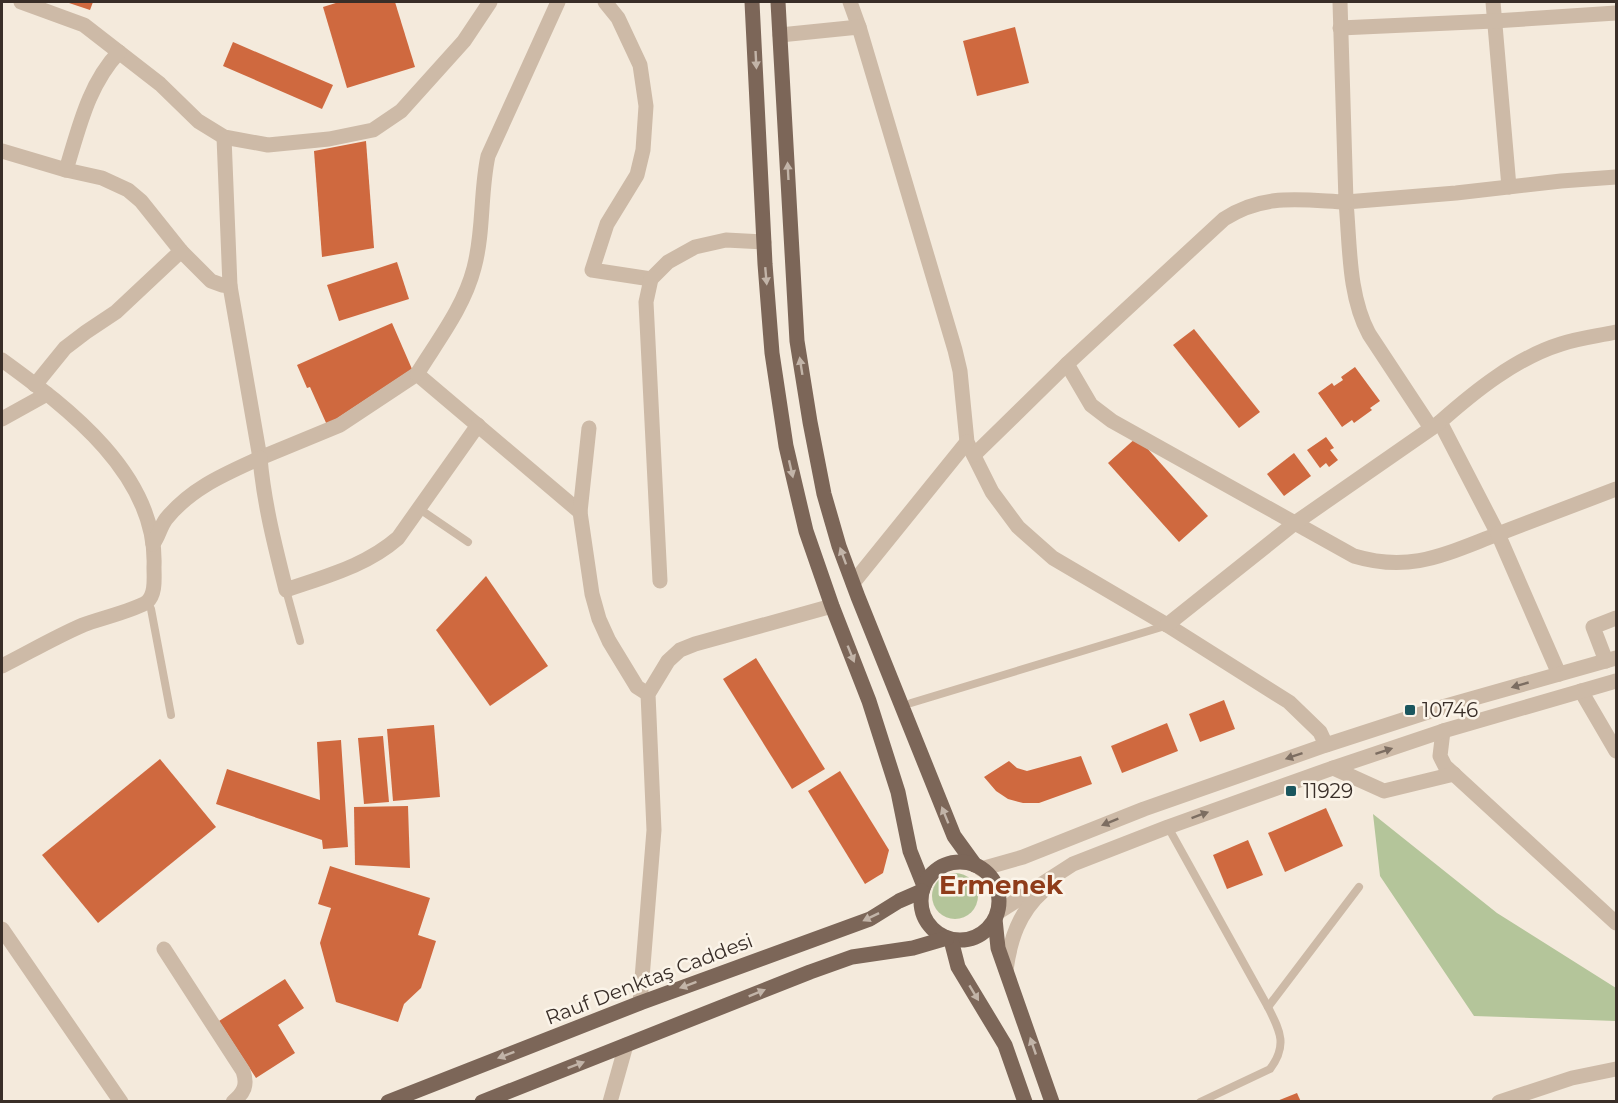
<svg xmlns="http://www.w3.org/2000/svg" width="1618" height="1103" viewBox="0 0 1618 1103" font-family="Montserrat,sans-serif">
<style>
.green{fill:#b4c59a}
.building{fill:#cf693f}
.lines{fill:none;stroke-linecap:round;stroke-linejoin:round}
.service{stroke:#cdbaa7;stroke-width:8}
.minor{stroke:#cdbaa7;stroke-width:15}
.tertiary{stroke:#cdbaa7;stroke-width:15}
.primary{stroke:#7c6658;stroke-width:15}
.oneway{fill:#c2b4a8}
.oneway2{fill:#7c6d61}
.poi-dot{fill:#1a565e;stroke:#fbf4e9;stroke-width:2}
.labels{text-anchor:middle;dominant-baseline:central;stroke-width:5;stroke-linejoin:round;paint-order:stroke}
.poi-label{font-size:20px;fill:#392e28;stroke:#fbf4e9;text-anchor:start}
.street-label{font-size:20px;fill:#392e28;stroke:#fbf4e9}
.district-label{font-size:26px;font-weight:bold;fill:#8f3c1a;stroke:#fbf4e9}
</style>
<rect width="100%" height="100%" fill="#f4eadc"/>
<g class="green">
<path d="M1373 814 1497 913 1616 988V1021L1474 1016 1380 876Z"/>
<circle cx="955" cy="896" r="23"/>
</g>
<g class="building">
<path d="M66 2H93L90 10Z"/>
<path d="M339 2H395L415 67 347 88 323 7Z"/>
<path d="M1015 27 1029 83 977 96 963 41Z"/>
<path d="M233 42 333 85 322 109 223 66Z"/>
<path d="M366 141 374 248 322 257 314 151Z"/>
<path d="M397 262 409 299 339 321 327 285Z"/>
<path d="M392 323 412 369 327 425 310 387 307 388 297 365Z"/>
<path d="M1194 329 1260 412 1239 428 1173 345Z"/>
<path d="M1355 367 1380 401 1370 408 1372 410 1354 423 1352 420 1342 427 1318 393 1332 383 1334 386 1343 380 1341 377Z"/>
<path d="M1137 437 1208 516 1179 542 1108 463Z"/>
<path d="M1326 437 1334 448 1330 450 1338 460 1329 467 1326 463 1320 468 1307 450Z"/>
<path d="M1294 453 1311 476 1284 496 1267 474Z"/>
<path d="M486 576 548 666 490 706 436 630Z"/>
<path d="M756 658 825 769 792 789 723 679Z"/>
<path d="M1224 700 1235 729 1200 742 1189 714Z"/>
<path d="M1167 723 1178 751 1122 773 1111 746Z"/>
<path d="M434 725 440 797 393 801 387 729Z"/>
<path d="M383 736 389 802 364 804 358 738Z"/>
<path d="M341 740 348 847 323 849 322 840 216 804 227 769 320 800 317 742Z"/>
<path d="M1081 756 1092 784 1039 803H1023L1008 799 996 791 984 777 1009 761 1017 768 1027 771Z"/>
<path d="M160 759 216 827 98 923 42 855Z"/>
<path d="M840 771 889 850 883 873 865 884 808 791Z"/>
<path d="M408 806 410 868 355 865 354 807Z"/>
<path d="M1326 808 1343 846 1285 872 1268 833Z"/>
<path d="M1248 840 1263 875 1227 889 1213 855Z"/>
<path d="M330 866 430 898 418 935 436 941 421 988 404 1004 398 1022 336 1002 320 943 331 908 318 904Z"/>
<path d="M285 979 304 1008 278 1025 295 1053 256 1078 219 1021Z"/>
<path d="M1297 1093 1301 1102H1277V1101Z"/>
</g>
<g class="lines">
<g class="service">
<path d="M418 508 468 542"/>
<path d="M286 590 300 641"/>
<path d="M147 601 151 609 171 715"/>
<path d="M911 703 1165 626"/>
<path d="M1168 827 1268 1007C1280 1031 1288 1045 1270 1069L1200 1102"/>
<path d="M1268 1007 1359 887"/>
</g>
<g class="minor">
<path d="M21 2 84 25 160 84 198 121 224 137 268 145 329 139 373 130 401 111 464 41 490 2"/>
<path d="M605 2 618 18 640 65 646 106 643 150 637 175 607 224 592 270 651 279"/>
<path d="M850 2 859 27"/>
<path d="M1493 2 1509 187"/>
<path d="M1340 28 1494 21 1616 13"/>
<path d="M780 35 859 27 955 350 960 371 967 442 992 492 1018 527 1053 558 1167 625 1289 702 1320 732 1326 745"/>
<path d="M224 137 230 286 260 458 340 425 417 374 580 512 592 594 599 619 609 641 637 687 648 694"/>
<path d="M2 151 66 170 102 178 128 190 141 201 181 251 211 281 222 285 230 286"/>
<path d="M66 170C79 128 88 85 119 52"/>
<path d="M2 360C68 408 158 475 154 567 154 578 156 594 147 602 136 610 98 619 83 625 55 637 28 653 2 666"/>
<path d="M1067 364 1091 405 1112 421 1354 556C1411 573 1445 554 1498 534L1440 422C1475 391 1516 358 1561 344 1579 338 1598 336 1616 332"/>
<path d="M417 374C438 340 464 307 474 268 484 231 480 193 488 156L558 2"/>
<path d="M35 385 65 348 86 332 116 312 181 251"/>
<path d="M2 419 47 394"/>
<path d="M1431 428 1369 334C1348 295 1350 245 1346 202L1456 193 1561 181 1616 177"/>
<path d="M974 455 1067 364 1224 219C1264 193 1300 200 1346 202L1340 2"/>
<path d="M580 512 589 428"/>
<path d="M153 544C159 536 160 527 166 519 191 488 225 474 260 458 264 504 275 546 286 590 326 576 366 566 398 538L478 425"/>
<path d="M660 581 646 302 651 279 668 262 695 247 726 240 764 242"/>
<path d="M853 583 967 442"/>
<path d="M1167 625 1295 523 1439 423"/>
<path d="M1606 661 1593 627 1616 618"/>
<path d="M1559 674 1498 534 1616 489"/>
<path d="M1581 691 1616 751"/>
<path d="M1443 731 1440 756 1445 766 1616 923"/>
<path d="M1333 768 1384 791 1454 774"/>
<path d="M2 929 121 1102"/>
<path d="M164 949 243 1071C248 1085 244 1093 233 1102"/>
<path d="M640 1003 654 830 648 694 668 661 680 650 695 644 832 606"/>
<path d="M610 1102 626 1045"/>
<path d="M1499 1102 1572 1078 1616 1069"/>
</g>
<g class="tertiary">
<path d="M981 869 1023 857 1144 809 1326 745 1446 706 1616 658"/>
<path d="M997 913 1073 864 1168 827 1333 768 1443 731 1616 681"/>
<path d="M1006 970C1010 940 1019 912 1043 891"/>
</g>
<g class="primary">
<path d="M752 2 765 264 772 353 786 446 806 531 832 606 869 701 898 792 910 851 924 886"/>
<path d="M778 2 797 341 810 422 824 494 839 546 858 597 954 836 975 865"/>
<circle cx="960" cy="901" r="39"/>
<path d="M995 919 998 948 1052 1102"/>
<path d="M951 940 958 967 1005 1045 1025 1102"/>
<path d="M388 1102 640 1003 870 919 899 901 922 891"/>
<path d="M482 1102 810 972 852 957 913 948 947 938"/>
</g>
</g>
<defs><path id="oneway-solid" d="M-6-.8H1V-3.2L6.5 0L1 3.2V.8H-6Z" transform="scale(1.5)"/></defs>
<g class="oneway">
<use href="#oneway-solid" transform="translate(756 60) rotate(87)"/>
<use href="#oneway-solid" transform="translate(788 171) rotate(-93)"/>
<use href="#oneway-solid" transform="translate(766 276) rotate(85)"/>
<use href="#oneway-solid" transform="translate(801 366) rotate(-99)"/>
<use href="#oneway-solid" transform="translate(791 469) rotate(77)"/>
<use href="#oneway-solid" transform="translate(843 556) rotate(-110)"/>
<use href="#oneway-solid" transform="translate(851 654) rotate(68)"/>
<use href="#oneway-solid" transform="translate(945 815) rotate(-112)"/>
<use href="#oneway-solid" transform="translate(871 917) rotate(154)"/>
<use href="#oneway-solid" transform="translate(688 985) rotate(160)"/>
<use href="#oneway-solid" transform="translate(757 993) rotate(-22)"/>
<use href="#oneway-solid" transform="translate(974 993) rotate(59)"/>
<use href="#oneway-solid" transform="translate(1033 1046) rotate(-109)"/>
<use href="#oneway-solid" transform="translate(506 1055) rotate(159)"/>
<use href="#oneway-solid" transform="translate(576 1065) rotate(-21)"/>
</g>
<g class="oneway2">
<use href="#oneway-solid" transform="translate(1520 685) rotate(164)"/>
<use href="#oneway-solid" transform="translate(1384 751) rotate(-18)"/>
<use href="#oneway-solid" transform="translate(1294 756) rotate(161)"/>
<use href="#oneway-solid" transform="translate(1200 815) rotate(-20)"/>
<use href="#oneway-solid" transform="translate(1110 822) rotate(158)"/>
</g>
<g class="poi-dot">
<rect x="1404" y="704" width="12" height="12" rx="3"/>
<rect x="1285" y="785" width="12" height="12" rx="3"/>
</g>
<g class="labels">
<g class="poi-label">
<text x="1422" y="710">10746</text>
<text x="1303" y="791">11929</text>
</g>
<g class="street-label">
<text transform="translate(649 979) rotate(-21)">Rauf Denktaş Caddesi</text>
</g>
<g class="district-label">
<text x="1001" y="885">Ermenek</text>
</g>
</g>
<rect width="1618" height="1103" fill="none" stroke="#392e28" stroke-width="6"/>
</svg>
